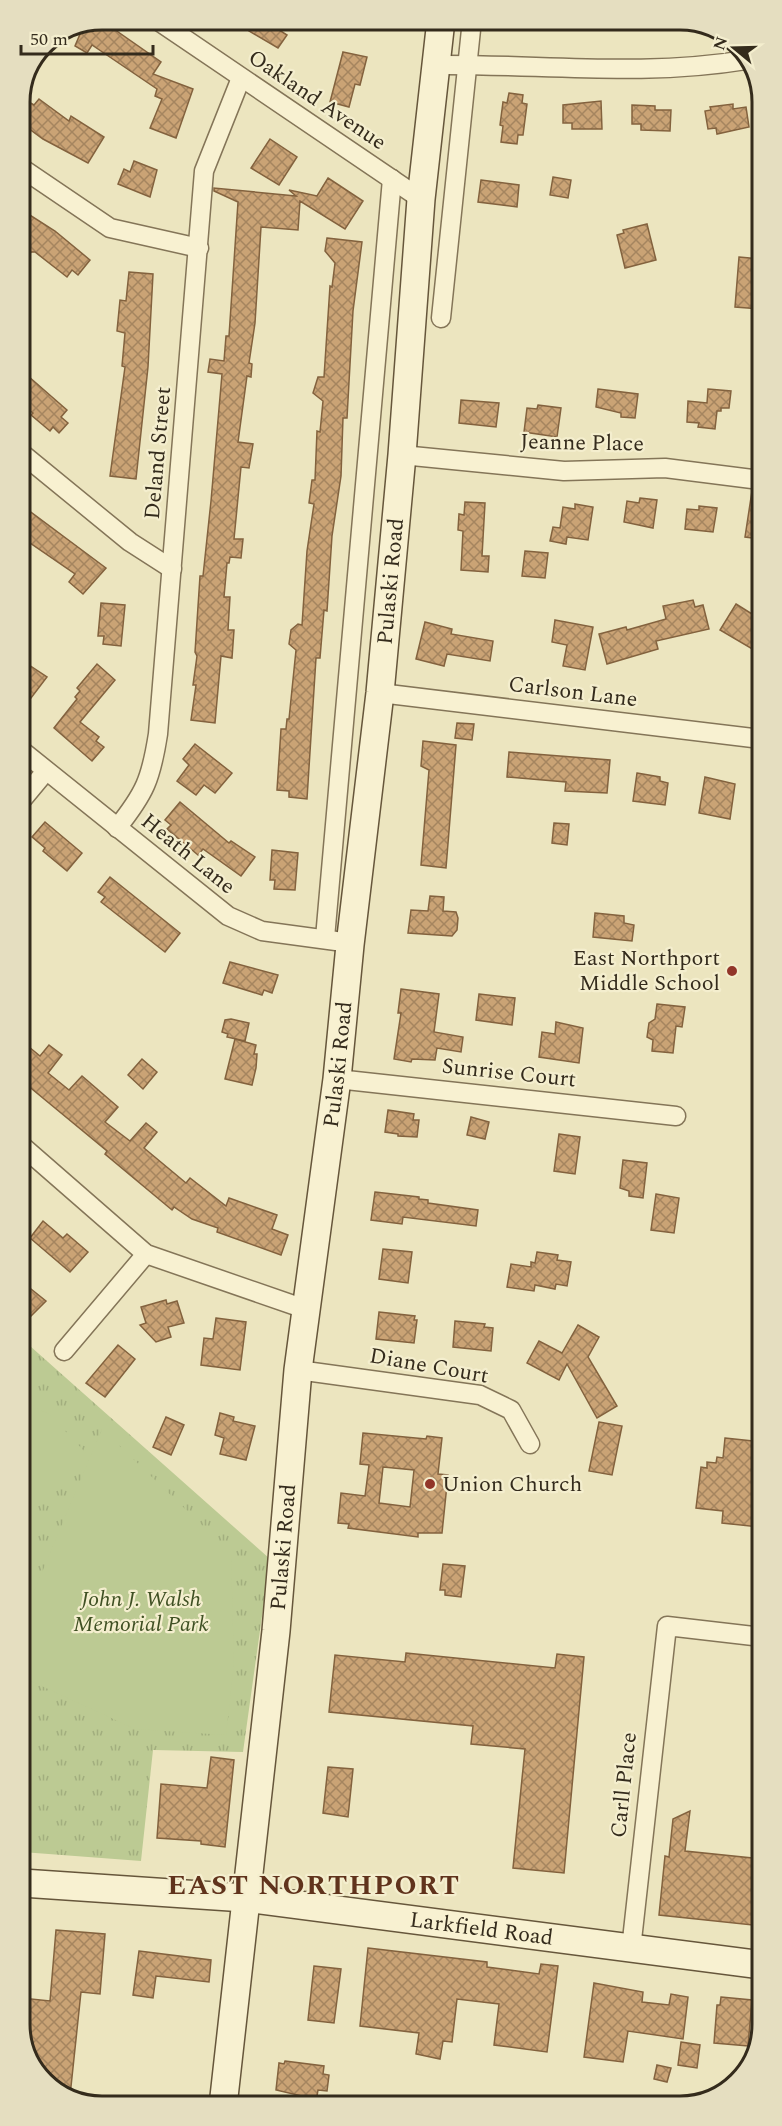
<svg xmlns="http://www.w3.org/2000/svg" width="782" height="2126" viewBox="0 0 782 2126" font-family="Spectral,serif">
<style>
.park{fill:url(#park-tufts)}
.pitch{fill:#bcca93}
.building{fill:url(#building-cross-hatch);stroke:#83623e;stroke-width:1.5;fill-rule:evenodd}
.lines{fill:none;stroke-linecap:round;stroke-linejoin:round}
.street-casing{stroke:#847558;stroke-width:21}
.secondary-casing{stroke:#66563b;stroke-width:30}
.street{stroke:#f8f1d1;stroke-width:18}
.secondary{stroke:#f8f1d1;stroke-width:27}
.poi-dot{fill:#923629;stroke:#f4eece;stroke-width:2}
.labels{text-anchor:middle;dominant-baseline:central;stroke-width:4.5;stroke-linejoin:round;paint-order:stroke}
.street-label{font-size:22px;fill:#342b1c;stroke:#f4eece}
.poi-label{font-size:22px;fill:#342b1c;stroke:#f4eece;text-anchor:end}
.park-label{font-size:22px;font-style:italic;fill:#3f5023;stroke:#f4eece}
.district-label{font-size:28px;font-weight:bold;letter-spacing:1.5px;fill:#60331c;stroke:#f4eece}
.rim{fill:none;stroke:#342b1c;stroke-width:3}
</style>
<defs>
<pattern id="park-tufts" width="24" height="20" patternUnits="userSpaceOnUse" patternTransform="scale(1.5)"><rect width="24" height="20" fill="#bcca93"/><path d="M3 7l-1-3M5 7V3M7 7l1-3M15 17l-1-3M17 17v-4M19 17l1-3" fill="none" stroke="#a2ae7e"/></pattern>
<pattern id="building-cross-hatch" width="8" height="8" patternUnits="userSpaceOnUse" patternTransform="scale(1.5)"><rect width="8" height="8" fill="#caa375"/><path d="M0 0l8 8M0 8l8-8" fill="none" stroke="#a5855f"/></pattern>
</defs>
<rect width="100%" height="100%" fill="#ece5bf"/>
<path class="park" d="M21 1338 270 1559 243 1752 153 1750 141 1861 22 1852Z"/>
<g class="pitch">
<path d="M21 1399 50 1415 86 1453 22 1511Z"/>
<path d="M102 1429 231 1553 234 1664 226 1735 135 1729 22 1677V1620Z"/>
</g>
<g class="building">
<path d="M101 20 161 62 153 74 193 89 176 138 150 128 162 99 155 96 157 89 92 45 87 53 75 46 83 27Z"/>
<path d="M237 20H286L279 30 287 35 278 48 249 31 250 29Z"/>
<path d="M343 52 367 57 360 85 355 84 349 107 330 102Z"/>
<path d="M509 93 523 95 522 103 527 104 523 135H518L517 144 501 142 503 126 500 125 503 102 507 103Z"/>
<path d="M39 99 69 121 71 116 104 137 88 163 43 139 20 122V115L29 102 34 105Z"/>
<path d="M601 101 602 129H572V123H563V105Z"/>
<path d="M733 104V109L746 107 749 127 717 134 716 128 708 129 705 111 711 110 710 107Z"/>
<path d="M632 105 655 106V110H671L670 131 641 130V124H632Z"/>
<path d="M270 139 297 157 279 185 251 168Z"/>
<path d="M134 161 157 170 150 197 118 184 124 169 130 172Z"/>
<path d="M553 177 571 180 568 198 550 195Z"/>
<path d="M328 178 363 201 345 229 300 201 298 230 261 227 255 323 249 363 252 364 251 377 247 376 238 442 253 444 249 468 241 467 234 539H243L241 558 230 557 229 563H227L224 597H230L228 630H234L232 658 221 656 215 723 191 720 196 685H193L197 656 195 652 200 576H203L211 501 222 374 208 372 210 359 224 361 226 336H229L238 202 214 191V188L296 196 289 190 317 196Z"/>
<path d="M481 180 519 185 517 207 478 202Z"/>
<path d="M25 212 55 231 90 260 78 275 72 270 67 277 35 252H31L20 270V221Z"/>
<path d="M647 224 656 260 625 268 617 235 624 233 623 230Z"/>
<path d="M327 238 362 242 353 311 347 418H343L341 476 332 536 327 611 324 610 320 658H316L307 799 289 797V791L277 790 281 729H286L287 719H289L296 650 289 644 291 630 298 624 302 625 307 551 314 504 309 503 312 480H315L317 431 320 432 323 401 313 393 318 377H324L330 286 332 287 335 263 325 251Z"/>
<path d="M739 257 760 259V309L735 307Z"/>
<path d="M129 272 153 274 148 367 136 479 110 476 125 367 122 366 125 333 117 331 120 300 126 301Z"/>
<path d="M20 369 67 410 61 417 68 423 59 433 53 427 50 431 31 415 33 413 26 408 29 405 20 399Z"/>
<path d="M598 389 638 394 635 418 621 417V413L596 407Z"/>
<path d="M708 389 731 391 729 408H721V411H717L715 429 698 427 699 423 687 422 688 401 707 403Z"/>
<path d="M461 400 499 403 496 427 459 423Z"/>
<path d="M538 405 561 408 557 437 524 432 527 408 537 409Z"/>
<path d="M752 491H760V539L745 537Z"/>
<path d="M640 498 657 500 653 528 624 522 627 501 639 503Z"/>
<path d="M465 502 485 503 482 556H489L488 572 461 570 463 531 458 530 459 514 464 515Z"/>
<path d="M20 504 106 568 83 594 69 582 75 574 20 536Z"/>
<path d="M575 504 593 507 588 540 567 537 566 544 550 541 553 527 560 528 563 507 575 509Z"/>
<path d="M699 506 717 508 713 532 685 529 687 509 699 510Z"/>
<path d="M525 551 548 553 545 578 522 576Z"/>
<path d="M693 600 695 607 703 605 709 629 656 641 658 649 607 664 599 634 626 627 627 630 666 619 663 606Z"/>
<path d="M101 603 125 605 121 646 103 644 104 636H98Z"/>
<path d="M736 604 760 619V639L754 650 720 630Z"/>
<path d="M555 620 593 627 585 670 563 666 567 645 552 642Z"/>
<path d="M425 622 452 629 451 634 493 641 490 661 447 654 444 666 416 659Z"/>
<path d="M20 659 47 677 21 711Z"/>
<path d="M97 664 115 680 80 722 99 737 96 741 104 747 92 761 54 728 77 699 75 697 80 691 77 688Z"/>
<path d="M457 723 474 724 472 740 455 738Z"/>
<path d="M423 741 456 745 446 868 421 865 429 770 421 766Z"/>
<path d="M195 744 232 773 215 793 204 785 196 795 177 781 189 765 183 759Z"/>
<path d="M509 752 610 760 607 793 565 791 566 782 507 777Z"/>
<path d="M637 773 660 777V781L668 783 665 805 633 801Z"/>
<path d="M705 777 735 784 730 819 699 813Z"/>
<path d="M180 802 229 843 231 841 255 857 241 876 203 849 198 855 167 829 171 825 165 820Z"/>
<path d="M45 822 82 853 67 871 43 851 45 848 32 837Z"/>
<path d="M554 823 569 824 567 845 552 843Z"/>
<path d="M272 850 298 853 295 890 274 889 275 880H270Z"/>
<path d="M110 877 180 933 165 952 101 902 105 897 98 892Z"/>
<path d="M430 896 444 897 443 911 456 912 458 918 457 930 452 936 408 933 411 910 428 911Z"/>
<path d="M595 913 624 916V923L634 925 632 941 593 937Z"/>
<path d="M230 962 278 975 272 993 264 990 262 995 223 983Z"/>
<path d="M401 989 439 994 434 1032 463 1037 461 1052 437 1048 435 1060 412 1059 411 1062 394 1059 401 1013H398Z"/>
<path d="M479 994 515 998 512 1025 476 1020Z"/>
<path d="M657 1004 685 1007 682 1027 676 1026 673 1053 652 1051 653 1040 647 1037 649 1023 655 1019Z"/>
<path d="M231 1019 249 1023 245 1041 227 1037 228 1034 222 1032 225 1020Z"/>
<path d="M556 1022 583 1028 579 1063 539 1057 542 1032 555 1034Z"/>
<path d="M235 1039 256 1045 254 1054H257L256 1068 252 1085 225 1079Z"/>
<path d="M49 1045 62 1055 48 1073 69 1090 82 1076 118 1107 105 1122 130 1141 146 1123 157 1132 144 1148 186 1183 190 1178 226 1206 229 1198 277 1215 272 1229 288 1235 281 1255 217 1232 218 1228 192 1219 174 1207 172 1210 105 1154 107 1151 21 1080V1056L29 1047 40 1056Z"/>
<path d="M142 1059 157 1072 143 1089 128 1075Z"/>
<path d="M388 1110 414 1114 413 1120H419L417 1137 398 1136V1134L385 1132Z"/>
<path d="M471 1117 489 1122 485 1139 467 1135Z"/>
<path d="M559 1134 580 1137 575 1174 554 1171Z"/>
<path d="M623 1160 647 1163 643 1198 629 1196V1191L620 1188Z"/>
<path d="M375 1192 419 1197V1199L428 1200V1203L478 1210 476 1226 403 1217 402 1224 371 1220Z"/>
<path d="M656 1194 679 1198 674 1233 651 1230Z"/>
<path d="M43 1221 63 1238 67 1234 88 1252 70 1272 30 1238Z"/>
<path d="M383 1249 412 1252 408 1283 379 1279Z"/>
<path d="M537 1252 558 1255 557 1260 571 1262 567 1286 556 1284 555 1289 535 1285 534 1291 507 1287 511 1264 531 1267V1262L535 1263Z"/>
<path d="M21 1281 46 1301 21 1326Z"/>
<path d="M166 1300 167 1304 177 1301 184 1323 168 1327 171 1337 156 1342 140 1325 146 1323 141 1307Z"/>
<path d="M379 1312 415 1316 414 1320H417L414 1343 376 1339Z"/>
<path d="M216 1318 246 1322 240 1370 201 1365 204 1338 213 1339Z"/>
<path d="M455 1321 485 1324 484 1327 493 1328 491 1351 453 1347Z"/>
<path d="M578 1325 599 1337 588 1357 617 1406 597 1418 567 1364 559 1380 527 1363 539 1341 562 1353Z"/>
<path d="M118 1345 135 1359 105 1397 86 1383Z"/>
<path d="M220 1413 234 1417 233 1421 255 1426 246 1460 220 1454 224 1438 215 1435Z"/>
<path d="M166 1417 184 1425 171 1455 153 1447Z"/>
<path d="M599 1422 622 1426 612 1475 589 1471Z"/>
<path d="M363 1433 426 1439 427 1436 442 1438 438 1474 448 1475 442 1533H418V1537L348 1528 349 1524 338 1523 341 1493 365 1496 369 1465 360 1464ZM383 1467 414 1470 410 1507 379 1503Z"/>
<path d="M725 1438 762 1442 759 1527 722 1523 723 1511 696 1508 701 1467 707 1468V1462L716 1463 717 1457 723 1458Z"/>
<path d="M443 1564 465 1566 461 1597 445 1595V1590H440Z"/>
<path d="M406 1653 555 1668 557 1654 584 1657 564 1873 513 1868 525 1749 471 1744 473 1726 329 1712 335 1655 405 1662Z"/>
<path d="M211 1757 234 1760 225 1847 201 1844V1841L157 1838 161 1784 207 1788Z"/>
<path d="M328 1767 353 1769 348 1817 323 1813Z"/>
<path d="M690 1811 685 1851 762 1859V1926L659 1915 665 1856 669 1857 673 1819Z"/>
<path d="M56 1930 105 1934 100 1994 81 1992 70 2096 52 2089 22 2046V1998L50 2001Z"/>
<path d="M368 1948 487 1962V1967L539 1974 541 1964 558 1966 547 2052 494 2045 499 2004 457 1999 452 2042 443 2041 440 2059 416 2054 419 2033 360 2026Z"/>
<path d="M139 1951 211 1960 209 1982 156 1976 153 1998 133 1995Z"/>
<path d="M314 1966 341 1969 334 2023 308 2020Z"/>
<path d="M594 1983 643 1992 642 2002 669 2005 671 1994 688 1997 683 2039 628 2031 623 2062 584 2057Z"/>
<path d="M721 1997 752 2000 748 2046 714 2043 717 2005H720Z"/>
<path d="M681 2042 700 2045 697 2068 678 2065Z"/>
<path d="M285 2061 324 2066 323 2074 329 2075 327 2091 318 2090 317 2096 306 2097 276 2090 279 2063 284 2064Z"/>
<path d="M657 2065 671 2068 667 2082 654 2079Z"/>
</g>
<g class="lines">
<g class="street-casing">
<g id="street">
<path d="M157 20 421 199"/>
<path d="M437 65C540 64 644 77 746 60"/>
<path d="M20 167 110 228 199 248"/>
<path d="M441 318 472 20"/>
<path d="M20 452 130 542 172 569"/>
<path d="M402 455 564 471 665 468 760 480"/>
<path d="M380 693 761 739"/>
<path d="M21 750 228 916 262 931 336 941"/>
<path d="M21 801 46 771"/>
<path d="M117 828C145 793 151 779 158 734L204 171 241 78"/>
<path d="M325 938 392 179"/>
<path d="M337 1079 676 1116"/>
<path d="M21 1145 146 1254 305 1309"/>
<path d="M64 1351 146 1254"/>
<path d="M298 1370 480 1395 511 1410 530 1444"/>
<path d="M631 1949 667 1626 762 1637"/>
</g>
</g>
<g class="secondary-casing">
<g id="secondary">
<path id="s1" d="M22 1883 245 1898 762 1965"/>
<path id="s2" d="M223 2106 276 1631 298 1370 337 1079 350 945 380 693 402 455 421 199 441 20"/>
</g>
</g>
<use href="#street" class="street"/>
<use href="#secondary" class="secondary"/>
</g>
<g class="poi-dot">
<circle cx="732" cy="971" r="6"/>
<circle cx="430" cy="1484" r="6"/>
</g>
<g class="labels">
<g class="street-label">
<text transform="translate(317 100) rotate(34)">Oakland Avenue</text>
<text transform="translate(582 443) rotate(1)">Jeanne Place</text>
<text transform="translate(158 453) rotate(-85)">Deland Street</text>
<text stroke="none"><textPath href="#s2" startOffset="1534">Pulaski Road</textPath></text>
<text transform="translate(573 692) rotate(7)">Carlson Lane</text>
<text transform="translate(188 854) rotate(39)">Heath Lane</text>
<text stroke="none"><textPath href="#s2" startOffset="1048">Pulaski Road</textPath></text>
<text transform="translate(509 1073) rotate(6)">Sunrise Court</text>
<text transform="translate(429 1366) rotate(10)">Diane Court</text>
<text stroke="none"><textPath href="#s2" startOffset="562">Pulaski Road</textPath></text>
<text transform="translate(624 1785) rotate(-84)">Carll Place</text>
<text stroke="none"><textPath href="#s1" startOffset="462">Larkfield Road</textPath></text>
</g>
<g class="poi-label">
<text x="720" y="958">East Northport<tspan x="720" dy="25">Middle School</tspan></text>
<text x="442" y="1484" text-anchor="start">Union Church</text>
</g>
<g class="park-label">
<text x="141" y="1599">John J. Walsh<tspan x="141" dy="25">Memorial Park</tspan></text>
</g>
<g class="district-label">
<text x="314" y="1885">EAST NORTHPORT</text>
</g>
</g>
<path d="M0 0H782V2126H0ZM102 30H680A72 72 0 0 1 752 102V2024A72 72 0 0 1 680 2096H102A72 72 0 0 1 30 2024V102A72 72 0 0 1 102 30Z" fill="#e5dec0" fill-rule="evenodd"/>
<path class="rim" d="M102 30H680A72 72 0 0 1 752 102V2024A72 72 0 0 1 680 2096H102A72 72 0 0 1 30 2024V102A72 72 0 0 1 102 30Z"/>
<g transform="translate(734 48) rotate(289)" stroke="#f4eece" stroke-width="4.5" paint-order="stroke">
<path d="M0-4.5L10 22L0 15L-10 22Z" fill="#342b1c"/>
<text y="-9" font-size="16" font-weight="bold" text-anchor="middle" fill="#342b1c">N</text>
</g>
<path d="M21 45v9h132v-9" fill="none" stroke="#342b1c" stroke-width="3"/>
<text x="30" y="45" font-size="18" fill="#342b1c" stroke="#f4eece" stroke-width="4.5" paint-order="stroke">50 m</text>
</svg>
